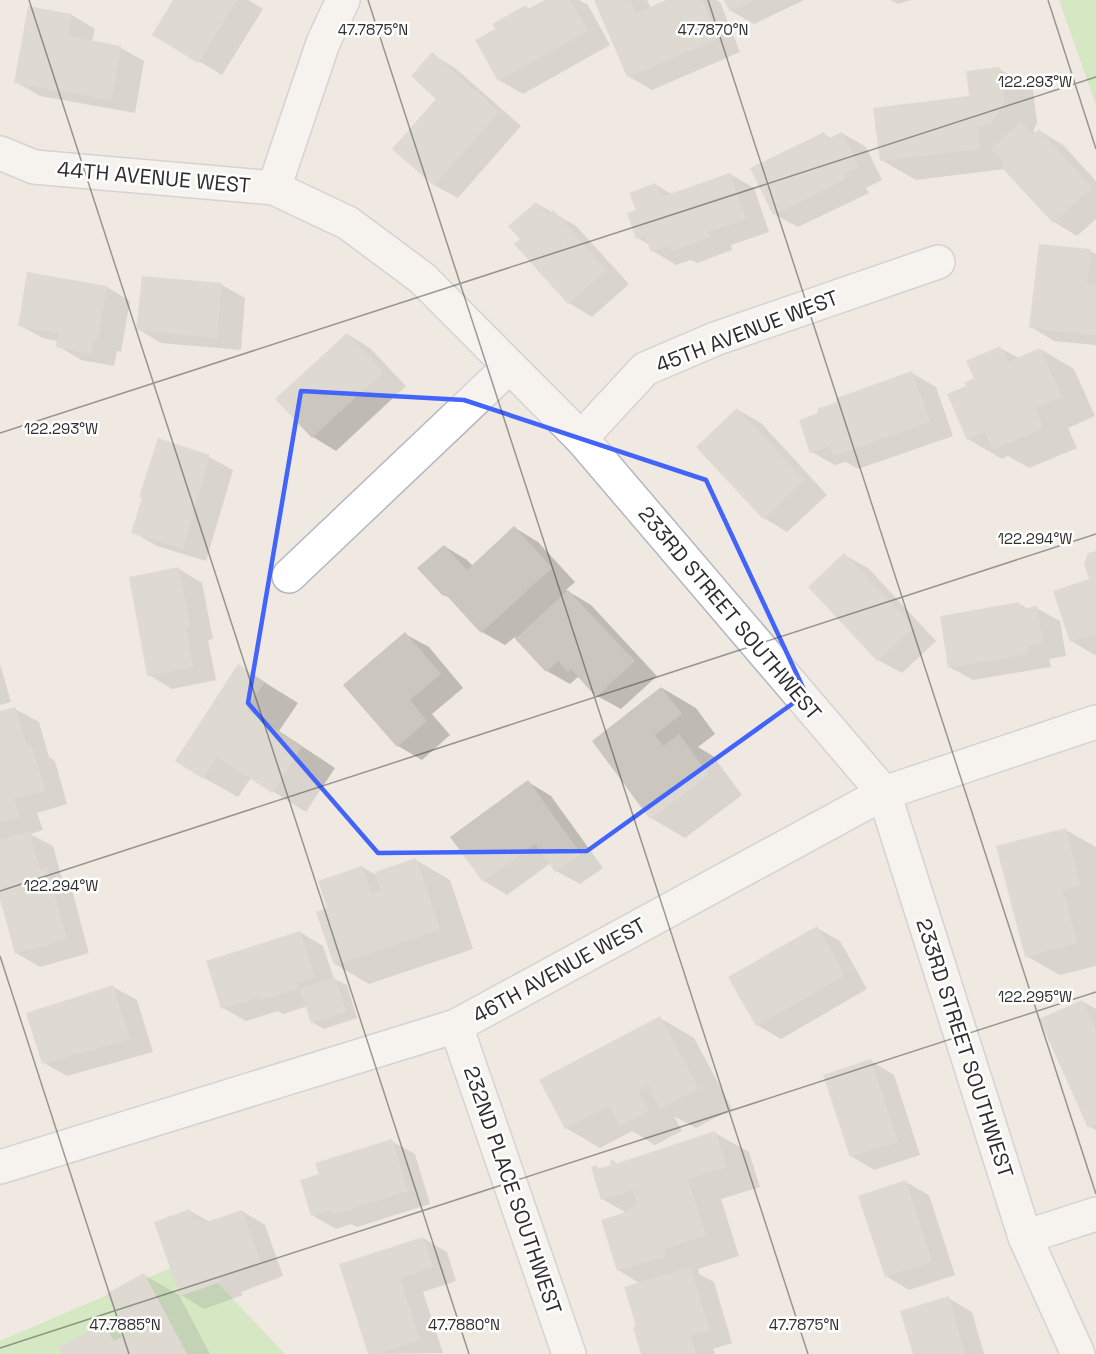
<svg xmlns="http://www.w3.org/2000/svg" width="1096" height="1354" viewBox="0 0 1096 1354" font-family="'Space Grotesk',sans-serif">
<style>
.green{fill:#b6e59e}
.shadow{fill:#0003}
.building{fill:#cbc7bf}
.lines{fill:none;stroke-linecap:round;stroke-linejoin:round}
.minor-casing{stroke:#b4b7c1;stroke-width:36}
.minor{stroke:#fff;stroke-width:33}
.marked{fill:none;stroke:#4264fb;stroke-width:4.5;stroke-linejoin:round}
.ticks{fill:none;stroke:#2e2e2e;stroke-width:1.5;stroke-opacity:0.45}
.labels{text-anchor:middle;dominant-baseline:central;stroke-width:5;stroke-linejoin:round;paint-order:stroke}
.street-label{font-size:21px;fill:#2e2e2e;stroke:#fff}
.ticks-label{font-size:15px;text-anchor:middle;fill:#2e2e2e;stroke:#fff;stroke-width:5;stroke-linejoin:round;paint-order:stroke}
</style>
<rect width="100%" height="100%" fill="#efe9e1"/>
<g class="green">
<path d="M1059 0H1096V105Z"/>
<path d="M194 1258 285 1354H0V1341Z"/>
</g>
<g class="shadow">
<path d="M174 0H248L263 9 222 75 154 34Z"/>
<path d="M549 0H579L588 5 610 45 523 94 499 80 497 30 526 7 531 10Z"/>
<path d="M596 0H647L651 8 670 0H716L720 2 740 52 652 90 628 76Z"/>
<path d="M725 0H804L754 24 731 11Z"/>
<path d="M890 0H911L898 4Z"/>
<path d="M72 15 95 29 92 42 121 48 144 61 135 113 40 96 16 82Z"/>
<path d="M432 54 455 68 521 126 458 198 434 185 438 98Z"/>
<path d="M999 69 1033 89 1037 123 1033 131 1037 133 1040 131 1063 145 1096 181V219L1077 236 1054 222 1005 169 916 180 881 160 970 97Z"/>
<path d="M842 133 866 147 882 180 866 188 869 193 798 227 774 214 824 134 832 139Z"/>
<path d="M730 174 754 188 769 232 731 245 732 250 697 263 691 260 676 265 653 251 651 246 638 238V211L656 185 673 195Z"/>
<path d="M536 203 576 226 629 284 592 317 569 303 522 239Z"/>
<path d="M1090 251 1096 254V345L1054 341 1031 327Z"/>
<path d="M29 273 107 287 130 301 121 352 117 351 114 366 81 360 58 346V341L43 338 19 325Z"/>
<path d="M222 285 245 298 241 350 161 343 138 329Z"/>
<path d="M347 334 370 348 406 386 336 451 313 437Z"/>
<path d="M1000 348 1019 358 1040 349 1074 369 1095 416 1068 428 1077 448 1029 468 1008 456 1002 459 968 439V386Z"/>
<path d="M912 373 936 387 953 436 858 469 846 462 835 465 812 452Z"/>
<path d="M738 410 761 423 827 495 787 532 764 518Z"/>
<path d="M209 457 233 470 206 561 157 546 133 532Z"/>
<path d="M515 528 538 542 575 582 566 590 591 605 657 676 621 709 597 696 579 676 570 684 547 671 515 637 505 645 482 632 453 600 444 595 419 568 444 546 467 560 473 566Z"/>
<path d="M1096 553V654L1095 655 1071 641 1091 580Z"/>
<path d="M844 555 868 568 936 641 902 673 878 660Z"/>
<path d="M179 569 202 583 213 639 208 640 216 680 172 689 149 675Z"/>
<path d="M1019 604 1028 609 1036 608 1060 621 1066 656 1049 659 1051 667 973 680 949 667Z"/>
<path d="M405 634 429 647 463 688 432 714 450 735 422 760 398 746 345 685Z"/>
<path d="M0 664 11 702 0 705Z"/>
<path d="M238 666 298 703 279 731 335 768 306 812 251 778 238 797 204 778Z"/>
<path d="M662 688 696 708 715 734 698 747 713 756 742 795 685 838 651 818 594 742Z"/>
<path d="M15 709 39 722 49 757 55 761 67 804 37 813 43 830 30 834 53 846 62 879 70 883 89 953 40 967 16 953 0 895V713Z"/>
<path d="M528 782 551 796 603 868 580 884 556 871 551 863 507 895 484 881Z"/>
<path d="M1066 830 1096 847V966L1060 975 1026 956Z"/>
<path d="M416 860 450 880 473 949 369 984 335 964 329 909 362 867 378 876Z"/>
<path d="M817 928 840 941 867 989 781 1039 757 1025Z"/>
<path d="M300 932 323 946 334 979 347 985 357 1018 324 1029 312 1022 307 1006 284 1014 278 1011 246 1021 223 1008Z"/>
<path d="M113 987 137 1000 153 1052 67 1076 44 1063Z"/>
<path d="M1082 1001 1096 1009V1130L1089 1126Z"/>
<path d="M660 1018 694 1038 732 1109 696 1128 674 1116 682 1131 655 1145 632 1131 600 1148 566 1128Z"/>
<path d="M871 1061 894 1075 920 1155 874 1170 851 1156Z"/>
<path d="M715 1133 749 1152 760 1187 721 1199 739 1256 698 1269 699 1274 714 1282 732 1343 713 1349 715 1354H643L638 1327 641 1284 618 1270 627 1213 602 1199 597 1167 601 1170 613 1166V1161L618 1164Z"/>
<path d="M391 1141 415 1154 430 1204 357 1227 351 1224 336 1229 312 1215 320 1175Z"/>
<path d="M906 1182 929 1195 955 1275 909 1290 886 1276Z"/>
<path d="M190 1211 210 1222 242 1211 265 1225 283 1276 241 1292 243 1295 204 1309 181 1295Z"/>
<path d="M423 1238 447 1252 456 1281 423 1292 443 1353 369 1354 341 1265Z"/>
<path d="M144 1275 179 1295 210 1354H63L104 1325 125 1337 129 1334Z"/>
<path d="M948 1298 972 1312 984 1354H914Z"/>
</g>
<g class="building">
<path d="M173 0H237L198 63 152 35Z"/>
<path d="M545 0H570L588 31 498 81 475 40 495 29 492 24 526 5 528 9Z"/>
<path d="M594 0H630L636 13 666 0H702L718 39 627 77Z"/>
<path d="M724 0H754L730 12Z"/>
<path d="M28 6 72 14 68 36 121 46 112 100 14 83Z"/>
<path d="M432 52 499 112 434 186 392 149 436 99 411 76Z"/>
<path d="M1000 67 1004 103 990 125 977 127 980 149 880 161 873 108 969 96 966 71Z"/>
<path d="M1021 122 1033 135 1039 129 1092 188 1053 223 1000 166 1004 162 991 149Z"/>
<path d="M824 132 828 139 842 132 859 167 843 174 846 179 773 215 750 168Z"/>
<path d="M730 173 746 219 708 232 710 237 672 251 670 246 651 252 645 236 636 239 627 213 636 210 629 193 656 183 661 197Z"/>
<path d="M536 202 548 215 553 210 606 270 568 304 514 244 520 239 508 226Z"/>
<path d="M1039 244 1091 249 1087 284 1096 285V335L1029 328Z"/>
<path d="M27 272 107 286 98 340 93 339 91 354 56 347 58 333 18 326Z"/>
<path d="M142 276 222 283 217 338 136 330Z"/>
<path d="M347 333 383 372 312 438 275 399Z"/>
<path d="M1000 346 1008 362 1040 348 1062 397 1035 408 1043 428 993 450 985 432 967 440 947 394 966 386 964 383 974 378 966 361Z"/>
<path d="M912 371 930 422 833 456 830 446 810 453 799 420 818 413 817 409 837 402 836 398Z"/>
<path d="M737 408 804 480 763 519 696 447Z"/>
<path d="M158 438 210 455 183 549 131 533 142 498 139 497Z"/>
<path d="M514 526 552 568 481 633 445 594 443 596 417 568 444 545 467 570Z"/>
<path d="M1096 551V634L1070 642 1053 591 1089 579 1084 564 1088 553Z"/>
<path d="M844 553 914 627 877 661 808 587Z"/>
<path d="M179 567 190 626 186 627 193 667 147 676 129 577Z"/>
<path d="M568 590 635 661 596 697 571 669 568 672 558 661 546 672 515 639Z"/>
<path d="M1019 602 1021 609 1037 606 1043 643 1027 646 1028 654 948 668 940 616Z"/>
<path d="M405 632 441 674 410 700 427 721 397 747 343 685Z"/>
<path d="M238 664 265 682 246 710 302 747 272 793 217 757 203 779 175 761Z"/>
<path d="M661 687 682 714 655 735 663 746 679 734 709 775 650 819 592 741Z"/>
<path d="M15 707 27 747 32 746 45 791 14 799 20 817 0 823V711Z"/>
<path d="M528 780 581 854 555 872 535 844 483 882 450 837Z"/>
<path d="M1066 828 1080 885 1063 890 1077 943 1025 957 996 846Z"/>
<path d="M29 831 40 870 47 868 67 939 15 954 0 899V840Z"/>
<path d="M416 858 440 930 334 965 316 912 327 908 318 881 362 866 372 894 381 891 375 872Z"/>
<path d="M817 926 845 975 756 1026 728 977Z"/>
<path d="M300 931 315 977 296 983 298 989 259 1001 258 997 221 1009 206 961Z"/>
<path d="M335 977 347 1012 311 1023 300 989Z"/>
<path d="M113 985 130 1039 42 1064 26 1013Z"/>
<path d="M1082 1000 1096 1030V1124L1088 1128 1039 1019Z"/>
<path d="M660 1016 699 1089 660 1109 648 1085 638 1091 649 1111 620 1126 609 1106 565 1129 539 1080Z"/>
<path d="M871 1059 898 1142 850 1157 823 1075Z"/>
<path d="M715 1131 727 1167 688 1179 706 1236 664 1249 666 1256 617 1271 601 1220 629 1211 628 1209 638 1206 633 1190 601 1200 591 1167 597 1165 598 1169 611 1165 610 1161 613 1160 615 1164Z"/>
<path d="M392 1139 408 1191 332 1215 330 1210 311 1216 300 1180 319 1174 315 1163Z"/>
<path d="M906 1180 932 1262 885 1277 858 1196Z"/>
<path d="M190 1209 194 1220 199 1218 201 1224 242 1210 261 1263 219 1278 221 1282 180 1296 154 1222Z"/>
<path d="M423 1237 433 1267 400 1278 420 1340 377 1354H368L339 1264Z"/>
<path d="M690 1267 710 1330 690 1336 696 1354H641L633 1328 636 1326 624 1287Z"/>
<path d="M144 1273 187 1354H61L58 1348 104 1323 114 1341 127 1333 106 1294Z"/>
<path d="M949 1296 965 1354H913L900 1311Z"/>
</g>
<g class="lines">
<g class="minor-casing">
<g id="minor">
<path d="M0 153 34 167 274 188 348 223 422 278 581 438 884 793 1025 1237 1078 1354"/>
<path d="M274 188 323 43 343 0"/>
<path d="M581 438 645 369 715 339 938 262"/>
<path d="M289 576 509 367"/>
<path d="M456 1026 569 1354"/>
<path d="M0 1167 456 1026 884 793 1096 722"/>
<path d="M1025 1237 1096 1214"/>
</g>
</g>
<use href="#minor" class="minor"/>
</g>
<path d="M0 0H1096V1354H0ZM301 391 464 400 706 480 806 694 587 851 378 853 248 703Z" fill="#efe9e1" fill-opacity=".55" fill-rule="evenodd"/>
<path class="marked" d="M301 391 464 400 706 480 806 694 587 851 378 853 248 703Z"/>
<path class="ticks" d="M29 0 469 1354M368 0 808 1354M708 0 1096 1194M1048 0 1096 149M0 433 1096 77M0 891 1096 534M0 956 129 1354M0 1348 1096 992"/>
<g class="labels">
<g class="street-label">
<text transform="translate(154 177) rotate(5)">44TH AVENUE WEST</text>
<text transform="translate(747 331) rotate(-21)">45TH AVENUE WEST</text>
<text transform="translate(730 613) rotate(50)">233RD STREET SOUTHWEST</text>
<text transform="translate(559 970) rotate(-29)">46TH AVENUE WEST</text>
<text transform="translate(965 1048) rotate(72)">233RD STREET SOUTHWEST</text>
<text transform="translate(513 1190) rotate(71)">232ND PLACE SOUTHWEST</text>
</g>
</g>
<g class="ticks-label">
<text x="373" y="35">47.7875°N</text>
<text x="713" y="35">47.7870°N</text>
<text x="1035" y="87">122.293°W</text>
<text x="61" y="434">122.293°W</text>
<text x="1035" y="544">122.294°W</text>
<text x="61" y="891">122.294°W</text>
<text x="1035" y="1002">122.295°W</text>
<text x="125" y="1330">47.7885°N</text>
<text x="464" y="1330">47.7880°N</text>
<text x="804" y="1330">47.7875°N</text>
</g>
</svg>
